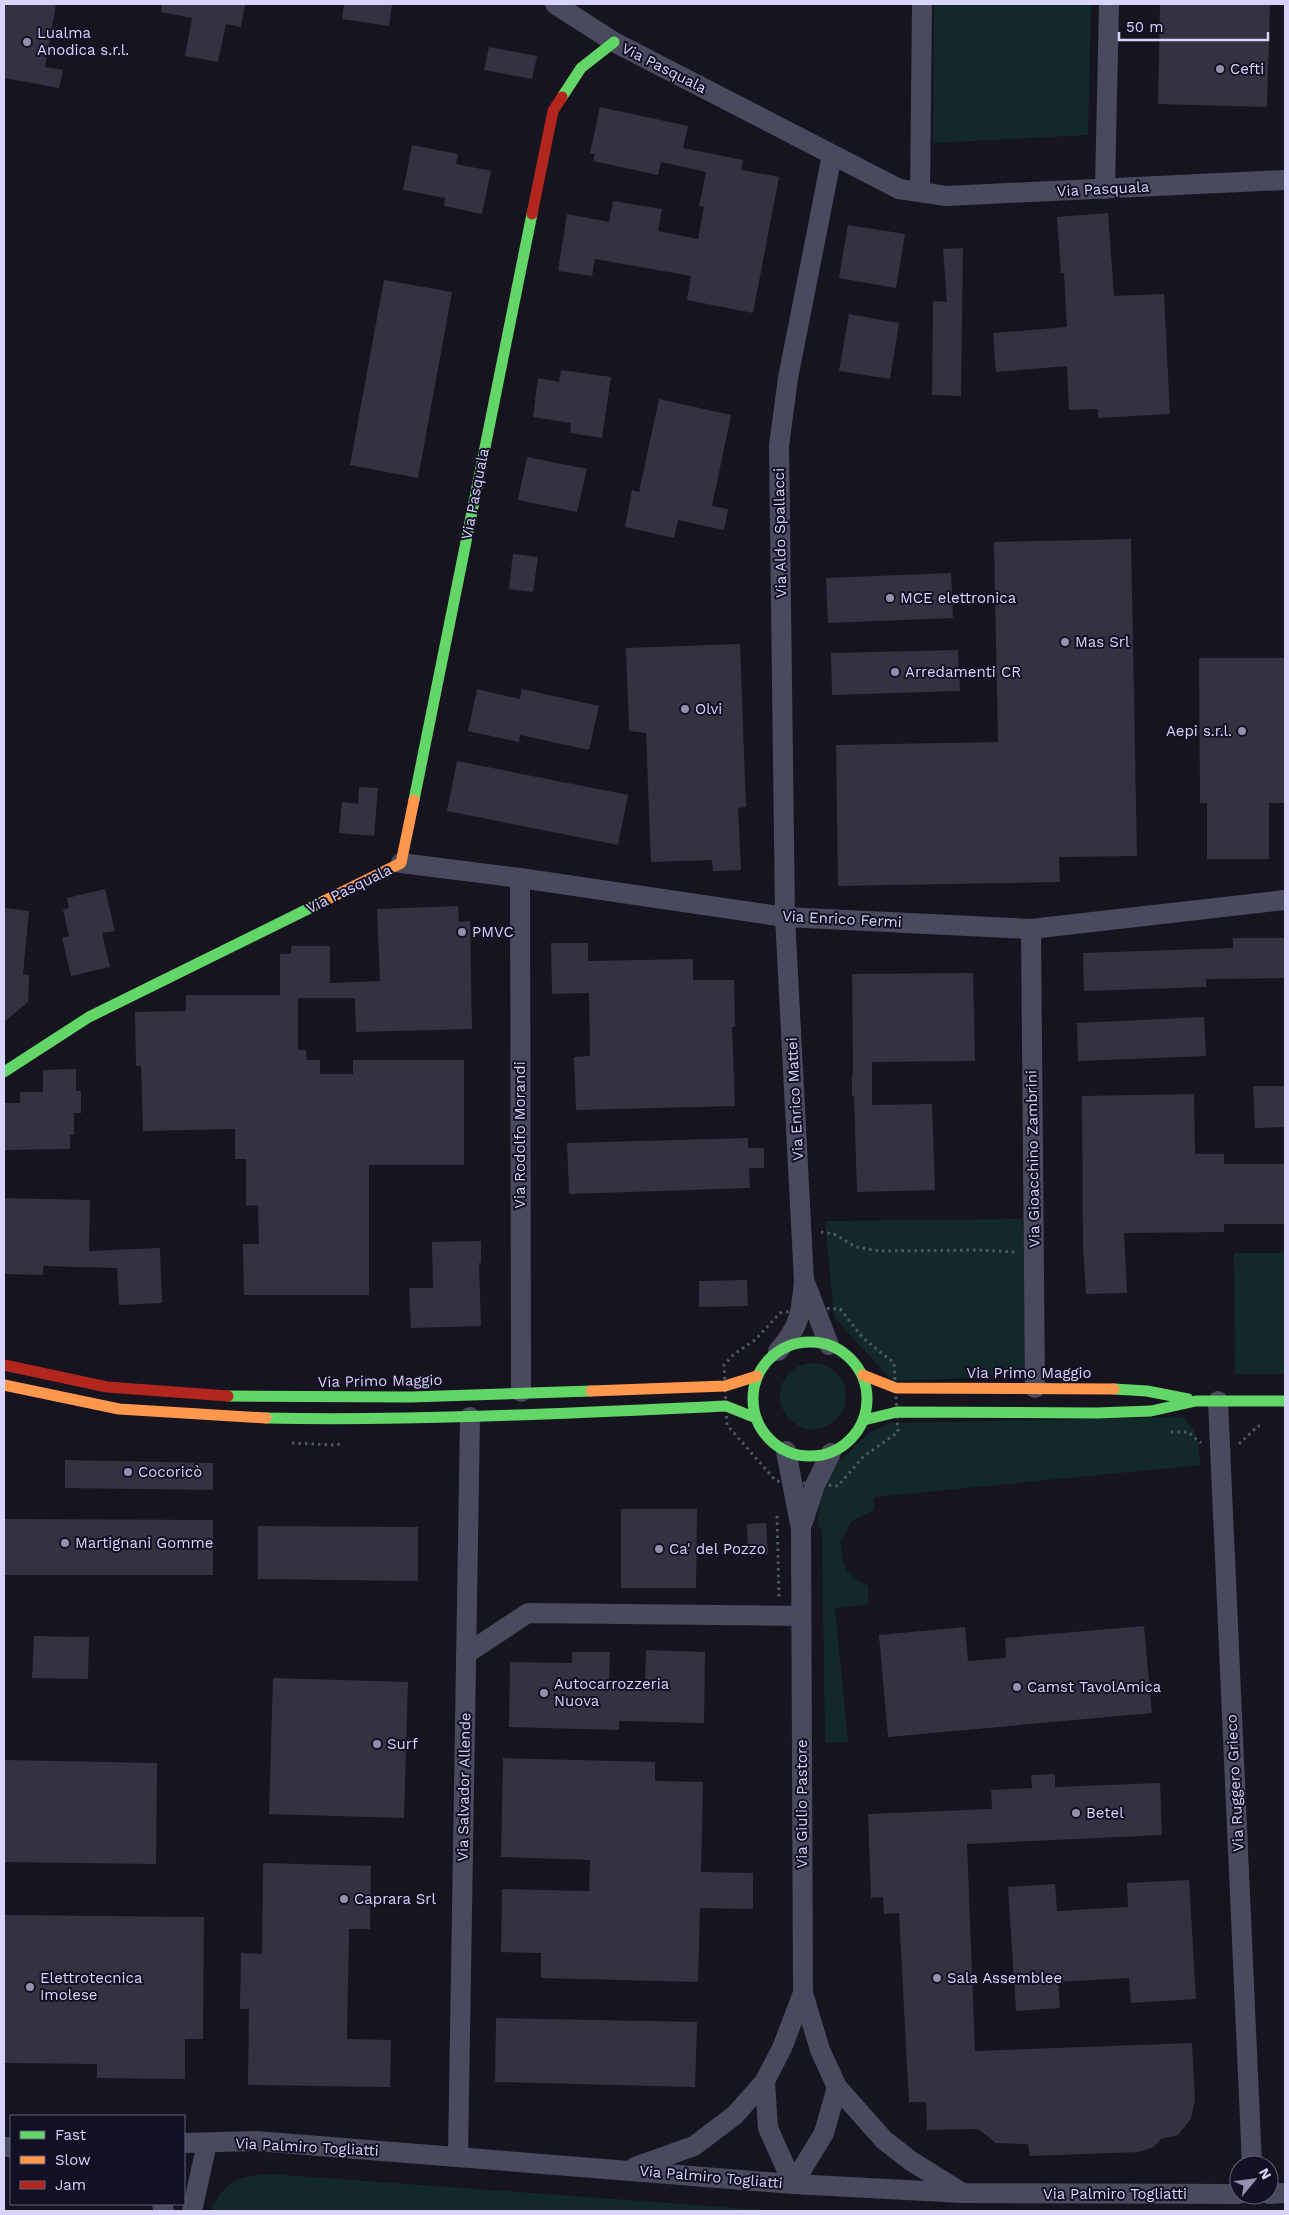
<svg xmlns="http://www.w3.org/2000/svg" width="1289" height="2215" viewBox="0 0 1289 2215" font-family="'Work Sans',sans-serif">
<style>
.green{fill:#132929}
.building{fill:#343241}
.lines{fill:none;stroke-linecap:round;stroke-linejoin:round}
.path{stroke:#4c5b66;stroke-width:3;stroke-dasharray:2.5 4;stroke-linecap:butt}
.street{stroke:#4a4a5f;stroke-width:20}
.fast{stroke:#63d668;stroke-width:11}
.slow{stroke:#ff974d;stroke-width:11}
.jam{stroke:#b3261e;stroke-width:11}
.poi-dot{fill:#9491af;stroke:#131023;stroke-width:2}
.labels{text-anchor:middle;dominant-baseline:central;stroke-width:4;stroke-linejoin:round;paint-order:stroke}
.poi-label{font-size:15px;fill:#d8d4fc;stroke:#131023;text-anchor:start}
.street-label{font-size:15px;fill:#d8d4fc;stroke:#131023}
</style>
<rect width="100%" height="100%" fill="#16141f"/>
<g class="green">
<path d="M934 4H1091L1088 135 933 143Z"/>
<path d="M1023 1219 1026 1376 892 1381 834 1317 825 1221Z"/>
<path d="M1234 1253H1285V1374H1235Z"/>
<circle cx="813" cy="1396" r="33"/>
<path d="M1182 1417C1199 1431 1198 1444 1201 1465L874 1497V1510L852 1521 840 1541C844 1569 843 1571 868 1586V1604L835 1608 848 1742 825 1743 822 1530 817 1525 819 1507 828 1478 839 1461 870 1432 891 1423Z"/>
<path d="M269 2174 778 2211H210C227 2180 233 2178 269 2174Z"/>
</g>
<g class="building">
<path d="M4 4H56L45 67 63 70 59 88 4 78Z"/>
<path d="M162 4H245L241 27 226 24 218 62 185 56 192 18 161 12Z"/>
<path d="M344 4H392L389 26 342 19Z"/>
<path d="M1160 4H1270L1267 107 1158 104Z"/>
<path d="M489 47 537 56 532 79 484 70Z"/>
<path d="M600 107 688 126 683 148 743 160 741 170 779 177 753 313 687 300 691 276 595 259 592 276 558 271 567 214 609 222 613 201 662 209 658 231 698 239 704 207 699 206 706 172 661 162 658 175 593 161 595 154 590 153Z"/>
<path d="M412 145 458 154 456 164 491 171 482 214 444 206 445 198 403 190Z"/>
<path d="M1108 213 1114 296 1164 294 1170 414 1098 418V409L1069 410 1067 366 996 372 993 333 1067 327 1064 273H1061L1057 217Z"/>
<path d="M848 225 905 234 896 288 839 278Z"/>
<path d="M963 248 961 396 932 395 933 301 947 302 943 249Z"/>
<path d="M384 280 452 292 418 478 350 465Z"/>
<path d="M849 314 899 323 890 379 839 371Z"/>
<path d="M561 370 611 377 602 438 570 433 571 423 533 417 538 378 559 382Z"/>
<path d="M659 399 731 415 712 506 728 509 724 530 678 520 674 538 625 527 632 490 639 492Z"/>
<path d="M527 457 587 469 577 512 518 500Z"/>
<path d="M1131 539 1137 856 1059 857 1060 882 838 886 836 745 998 742 994 542Z"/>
<path d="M513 554 538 557 533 592 509 589Z"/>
<path d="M951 573 953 618 828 623 826 578Z"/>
<path d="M740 644 746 807 738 808 741 870 713 871 712 860 651 862 646 733 629 731 626 648Z"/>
<path d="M958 650 960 691 832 695 831 653Z"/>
<path d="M1199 658H1285V803H1269V859H1207V803H1200Z"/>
<path d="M477 689 520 699 522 689 599 706 589 750 520 735 519 742 468 731Z"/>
<path d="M457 761 628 795 618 845 447 811Z"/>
<path d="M359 787 378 788 374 836 339 833 342 802 358 804Z"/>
<path d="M105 889 115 931 102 933 110 967 71 976 62 938 69 936 63 909 69 908 67 898Z"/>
<path d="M458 906 459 922 470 921 472 1029 356 1032 355 998H298V1050H306L307 1060H320V1074H353V1060H464V1165H369V1295H244L243 1244H259L258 1205 246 1206V1159H235V1129L143 1131 141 1066H136L135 1012 186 1011V995H280V954H291V946H330V983L380 981 377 909Z"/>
<path d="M4 908 29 911 23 974 29 975 28 1002 4 1022Z"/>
<path d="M1233 938H1285V978L1206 979V987L1084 991 1083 953 1233 948Z"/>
<path d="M551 943H588V961L693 959V980H734L735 1027H732L735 1106 576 1110 574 1057 590 1056 589 993 552 994Z"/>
<path d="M973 973 975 1061 872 1062V1105L932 1104 935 1190 857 1192 854 1096H852V1075H853L852 974Z"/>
<path d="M1204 1017 1206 1056 1078 1061 1077 1023Z"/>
<path d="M76 1069V1091H81V1113H74V1135H70V1149L4 1150V1103H20V1092H43V1070Z"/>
<path d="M1253 1086H1285V1127L1255 1128Z"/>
<path d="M1194 1094 1195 1154H1224V1164H1285V1224H1224V1232L1124 1233 1127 1293 1086 1294 1083 1246 1082 1096Z"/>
<path d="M748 1138V1148H764V1168H749L750 1188 569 1194 567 1143Z"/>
<path d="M4 1198 90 1200 89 1251 160 1248 162 1303 119 1305 117 1268 43 1266V1275L4 1274Z"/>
<path d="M481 1241V1263H479L481 1326 411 1328 409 1288H433L432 1242Z"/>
<path d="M747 1280 748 1306 699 1307V1281Z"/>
<path d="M65 1460 213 1463V1490L65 1488Z"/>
<path d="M621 1509H697L696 1588H621Z"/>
<path d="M4 1519 213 1520V1575H4Z"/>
<path d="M766 1523 768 1554 748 1555 747 1524Z"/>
<path d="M258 1526 418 1527V1581L258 1579Z"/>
<path d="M1144 1626 1152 1713 888 1737 879 1635 965 1627 968 1661 1006 1658 1005 1638Z"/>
<path d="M34 1636 89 1637 88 1679 32 1678Z"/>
<path d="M646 1650 705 1652 704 1723 619 1721V1730L509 1727 510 1662 572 1663V1652H610L609 1686H645Z"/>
<path d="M273 1678 408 1682 404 1818 269 1814Z"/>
<path d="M503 1758 655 1762V1781L703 1782 701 1872 753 1873V1909L700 1908 698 1982 541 1978V1953L501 1952 502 1889 589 1891 590 1860 501 1857Z"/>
<path d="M4 1760 157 1763 156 1864 4 1862Z"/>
<path d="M1055 1774V1787L1160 1783 1162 1835 967 1844 975 2051 1192 2043 1195 2100 1191 2119 1178 2135 1161 2139 1154 2147 1139 2152 1030 2156 1028 2144 996 2143 978 2129 927 2130 926 2102H909L899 1913 884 1914 883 1897 871 1898 868 1814 992 1809 991 1790 1032 1788 1031 1775Z"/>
<path d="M263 1863 371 1866 370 1929H349L347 2039 391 2040 390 2087 248 2085 249 2009H240L241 1953 262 1954Z"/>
<path d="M1189 1880 1196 1999 1131 2003 1129 1978 1058 1982 1060 2008 1016 2011 1008 1887 1055 1884 1057 1911 1128 1907 1127 1883Z"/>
<path d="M4 1915 204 1917 203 2039H185V2079L97 2078V2064L4 2063Z"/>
<path d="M496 2018 697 2022 695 2087 495 2082Z"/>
</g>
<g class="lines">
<g class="path">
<path d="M821 1232 834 1234 856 1247 880 1251 978 1250 1016 1252"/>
<path d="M814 1308 840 1309 863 1338 894 1363 898 1432 863 1457 838 1486 776 1481 727 1425 724 1365 734 1354 755 1340 780 1313Z"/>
<path d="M1171 1432H1188L1201 1443"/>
<path d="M292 1443 336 1445 340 1444"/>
<path d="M1239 1444 1258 1426H1260"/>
<path d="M777 1516 779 1598"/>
</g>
<g class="street">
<path d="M555 4 614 42 899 189 946 196 1285 180"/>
<path d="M1105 189 1109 4"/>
<path d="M920 192 922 4"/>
<path d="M401 863 520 878 785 917 1031 929 1285 900"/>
<path d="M520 878 521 1392"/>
<path d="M1031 929 1035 1388"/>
<path d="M806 1285 829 1345"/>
<path d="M778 1351C800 1327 801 1313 804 1281L785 917 779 446 788 378 832 155"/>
<path d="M1218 1401 1252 2165"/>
<path d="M786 1451 801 1529 803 1993 820 2050 837 2087 884 2140 911 2161 961 2192"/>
<path d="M803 1522 815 1485 831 1453"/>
<path d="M466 1654 528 1613 801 1616"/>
<path d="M765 2081 768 2128 793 2184 824 2133 837 2087"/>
<path d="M184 2143 256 2141 793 2184 963 2193 1239 2194"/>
<path d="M4 2147H11"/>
<path d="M458 2157 470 1417"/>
<path d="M635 2167 694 2146 735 2115 765 2081 782 2048 803 1993"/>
<path d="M1269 2194 1285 2193"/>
<path d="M162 2204 164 2211"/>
<path d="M192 2211 207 2143"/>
</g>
<g class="fast">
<path d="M562 97 581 68 614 42"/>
<path d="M414 800 532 214"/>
<path d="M4 1072 89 1017 324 901"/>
<circle cx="810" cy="1399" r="57"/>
<path d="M1114 1389 1147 1391 1188 1399"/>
<path d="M228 1396 411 1397 591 1391"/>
<path d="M266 1418C419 1421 573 1413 726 1406L756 1418"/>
<path d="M864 1420 897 1412 1097 1413 1151 1411 1196 1401H1285"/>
</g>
<g class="slow">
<path d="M324 901 401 863 414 800"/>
<path d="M863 1375 896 1388 1114 1389"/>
<path d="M4 1385 119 1409 266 1418"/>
<path d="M591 1391 725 1386 757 1376"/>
</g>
<g class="jam">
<path d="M532 214 553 111 562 97"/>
<path d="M4 1365 107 1387 228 1396"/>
</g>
</g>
<g class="poi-dot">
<circle cx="27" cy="42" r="5"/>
<circle cx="1220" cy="69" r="5"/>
<circle cx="890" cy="598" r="5"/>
<circle cx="1065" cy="642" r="5"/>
<circle cx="895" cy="672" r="5"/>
<circle cx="685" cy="709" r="5"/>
<circle cx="1242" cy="731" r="5"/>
<circle cx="462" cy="932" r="5"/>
<circle cx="128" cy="1472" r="5"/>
<circle cx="65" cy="1543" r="5"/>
<circle cx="659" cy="1549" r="5"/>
<circle cx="1017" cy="1687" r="5"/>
<circle cx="544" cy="1693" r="5"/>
<circle cx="377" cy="1744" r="5"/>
<circle cx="1076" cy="1813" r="5"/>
<circle cx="344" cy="1899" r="5"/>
<circle cx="937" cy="1978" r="5"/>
<circle cx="30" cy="1987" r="5"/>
</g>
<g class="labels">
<g class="poi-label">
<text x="37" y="33">Lualma<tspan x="37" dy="17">Anodica s.r.l.</tspan></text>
<text x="1230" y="69">Cefti</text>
<text x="900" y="598">MCE elettronica</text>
<text x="1075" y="642">Mas Srl</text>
<text x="905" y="672">Arredamenti CR</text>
<text x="695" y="709">Olvi</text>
<text x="1232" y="731" text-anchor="end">Aepi s.r.l.</text>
<text x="472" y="932">PMVC</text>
<text x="138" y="1472">Cocoricò</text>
<text x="75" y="1543">Martignani Gomme</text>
<text x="669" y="1549">Ca' del Pozzo</text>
<text x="554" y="1684">Autocarrozzeria<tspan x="554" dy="17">Nuova</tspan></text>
<text x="1027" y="1687">Camst TavolAmica</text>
<text x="387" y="1744">Surf</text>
<text x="1086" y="1813">Betel</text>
<text x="354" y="1899">Caprara Srl</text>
<text x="40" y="1978">Elettrotecnica<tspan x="40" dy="17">Imolese</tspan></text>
<text x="947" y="1978">Sala Assemblee</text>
</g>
<g class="street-label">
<text transform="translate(664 68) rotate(27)">Via Pasquala</text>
<text transform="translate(1103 189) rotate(-3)">Via Pasquala</text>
<text transform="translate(475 494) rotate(-79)">Via Pasquala</text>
<text transform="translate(780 533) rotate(-91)">Via Aldo Spallacci</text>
<text transform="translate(349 889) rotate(-26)">Via Pasquala</text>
<text transform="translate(842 919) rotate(3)">Via Enrico Fermi</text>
<text transform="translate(795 1099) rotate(-93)">Via Enrico Mattei</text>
<text transform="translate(520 1135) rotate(-90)">Via Rodolfo Morandi</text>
<text transform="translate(1033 1159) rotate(-91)">Via Gioacchino Zambrini</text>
<text x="1029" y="1373">Via Primo Maggio</text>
<text transform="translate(380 1381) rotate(-1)">Via Primo Maggio</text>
<text transform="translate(1235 1783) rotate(-93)">Via Ruggero Grieco</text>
<text transform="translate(464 1787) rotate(-89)">Via Salvador Allende</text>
<text transform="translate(802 1804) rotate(-90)">Via Giulio Pastore</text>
<text transform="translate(307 2147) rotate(3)">Via Palmiro Togliatti</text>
<text transform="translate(711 2177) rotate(5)">Via Palmiro Togliatti</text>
<text x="1115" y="2194">Via Palmiro Togliatti</text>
</g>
</g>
<rect width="1289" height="2215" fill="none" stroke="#d8d4fc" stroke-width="10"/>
<rect x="10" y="2115" width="175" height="90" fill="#131023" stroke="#625e7a"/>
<rect x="20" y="2131" width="25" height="8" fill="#63d668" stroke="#625e7a"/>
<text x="55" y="2140" font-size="15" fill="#d8d4fc">Fast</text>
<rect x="20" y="2156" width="25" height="8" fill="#ff974d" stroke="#625e7a"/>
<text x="55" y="2165" font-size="15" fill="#d8d4fc">Slow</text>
<rect x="20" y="2181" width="25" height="8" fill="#b3261e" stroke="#625e7a"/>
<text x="55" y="2190" font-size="15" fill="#d8d4fc">Jam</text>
<g transform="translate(1254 2180) rotate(61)"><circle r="24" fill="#131023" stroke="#625e7a"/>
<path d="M0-4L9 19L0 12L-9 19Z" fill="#9491af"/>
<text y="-8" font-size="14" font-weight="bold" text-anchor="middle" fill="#d8d4fc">N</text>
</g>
<path d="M1119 32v8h149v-8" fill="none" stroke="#d8d4fc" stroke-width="2.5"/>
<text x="1126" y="32" font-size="15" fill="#d8d4fc" stroke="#131023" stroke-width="4" paint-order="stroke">50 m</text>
</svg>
